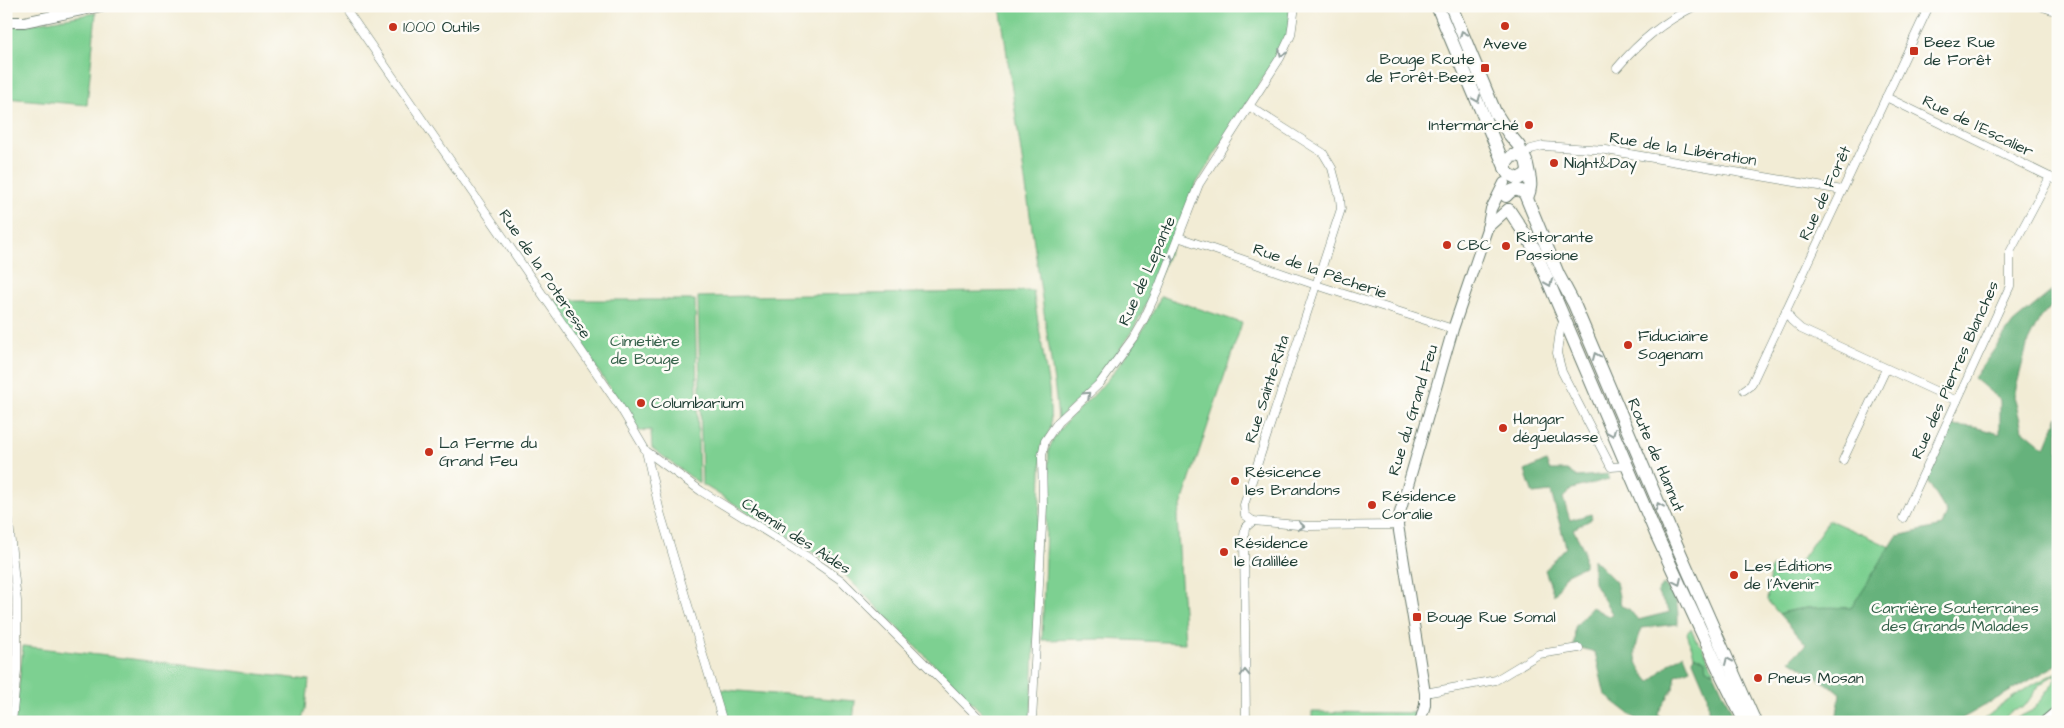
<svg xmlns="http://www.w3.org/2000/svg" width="2064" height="728" viewBox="0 0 2064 728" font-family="'Architects Daughter',sans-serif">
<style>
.industrial{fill:#cfbdd0}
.green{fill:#7dd091;stroke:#4e8662}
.forest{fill:#66b27b;stroke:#427858}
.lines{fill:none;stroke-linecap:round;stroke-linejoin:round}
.minor-casing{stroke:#697a6c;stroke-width:9}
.tertiary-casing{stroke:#697a6c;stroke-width:12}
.secondary-casing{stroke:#697a6c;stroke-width:13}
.primary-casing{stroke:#697a6c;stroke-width:14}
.minor{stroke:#fff;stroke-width:8}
.tertiary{stroke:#fff;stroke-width:10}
.secondary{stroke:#fff;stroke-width:11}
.primary{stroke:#fff;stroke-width:12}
.oneway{stroke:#8f9e9a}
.poi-dot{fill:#c8321e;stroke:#fdfcf7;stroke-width:2}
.labels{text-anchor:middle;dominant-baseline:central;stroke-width:5;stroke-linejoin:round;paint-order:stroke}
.poi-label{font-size:16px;fill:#1f3d34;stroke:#fdfcf7;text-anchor:start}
.street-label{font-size:16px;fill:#1f3d34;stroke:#fdfcf7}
.park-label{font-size:16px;fill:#36624b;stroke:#fdfcf7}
</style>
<rect width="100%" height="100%" fill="#fdfcf7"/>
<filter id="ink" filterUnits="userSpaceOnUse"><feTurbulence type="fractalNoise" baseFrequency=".02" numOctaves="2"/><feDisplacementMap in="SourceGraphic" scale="10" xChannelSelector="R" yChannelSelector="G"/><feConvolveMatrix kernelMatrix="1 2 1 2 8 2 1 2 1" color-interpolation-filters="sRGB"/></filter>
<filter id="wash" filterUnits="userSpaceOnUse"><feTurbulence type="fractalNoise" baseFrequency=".0096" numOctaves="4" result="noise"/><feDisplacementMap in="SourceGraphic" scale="20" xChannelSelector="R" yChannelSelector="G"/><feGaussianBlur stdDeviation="1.12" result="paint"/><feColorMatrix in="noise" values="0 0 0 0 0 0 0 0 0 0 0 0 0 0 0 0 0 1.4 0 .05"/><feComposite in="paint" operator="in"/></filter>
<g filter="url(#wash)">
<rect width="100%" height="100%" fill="#f2ecd5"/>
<path class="industrial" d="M6 527 10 546 14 640 6 719Z"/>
<g class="green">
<path d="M1000 6H1292L1290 26 1284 45 1196 184 1156 285 1134 328 1113 360 1088 391 1058 419 1055 389Z"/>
<path d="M96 13 87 105 6 98V28Z"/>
<path d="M1033 291 1049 389 1051 427 1042 448 1031 722H991L838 568 702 484 698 297Z"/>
<path d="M1161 296 1242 323 1177 518 1185 643 1103 639 1042 640 1049 449C1061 419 1082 410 1101 387 1125 360 1145 329 1161 296Z"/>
<path d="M550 300H695L699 483 652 448 651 430 639 431Z"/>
<path d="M1829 520 1891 547 1851 608C1827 607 1801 606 1779 614L1767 600 1770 570 1773 566 1789 577Z"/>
<path d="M1691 629 1696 640 1703 647 1714 672 1706 669V661L1694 655 1687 633Z"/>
<path d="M23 646 309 680 306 709 302 722H15Z"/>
<path d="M2058 672V707L2041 722H2009L2033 710 2057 678 2056 675C2052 677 2048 678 2045 681 2035 688 2031 699 2023 708 2013 708 2009 712 2004 720L1984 722 1983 720C2005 701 2031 684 2058 672Z"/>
<path d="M716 689 855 701 853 722H726Z"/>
<path d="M1312 712 1416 713 1413 722H1312Z"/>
</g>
<g class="forest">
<path d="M2058 286V300L2040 318 2028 342 2014 396 2022 429 2045 448 2058 416V664L1963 718 1960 722H1836L1840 693 1790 660 1806 644 1779 614C1801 606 1827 607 1851 608L1897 536 1942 526 1947 513 1925 477 1951 425 1974 427 2000 434V400L1974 378 2013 323Z"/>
<path d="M1546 461 1550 470H1567L1577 477 1608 474 1609 479 1572 489 1563 498 1570 520 1591 514 1592 519 1573 529 1584 550V566L1567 574 1554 595 1545 570 1566 547 1551 492 1533 494 1525 471Z"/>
<path d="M1593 559 1616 582 1621 606 1629 609 1638 620 1670 612 1657 592 1663 584C1678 595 1678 607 1678 624L1642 628C1633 653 1632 660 1650 682L1670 663 1684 654 1690 669 1676 675 1674 687 1658 713 1663 722H1640L1605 695 1595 652 1574 646 1575 627 1592 607 1608 616 1613 615 1594 583Z"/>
<path d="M1694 655 1706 661 1707 669 1714 672 1736 722H1709L1707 694 1693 661Z"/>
</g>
</g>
<g filter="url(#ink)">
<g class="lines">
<g class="minor-casing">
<g id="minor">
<path d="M344 6 620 407 646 451 660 512 723 722"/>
<path d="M2040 6 2058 12"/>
<path d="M1617 68C1641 40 1662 23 1695 6"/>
<path d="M1886 97 2058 181"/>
<path d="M1249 106 1323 153 1332 168 1340 198 1341 209 1244 505 1245 515 1253 521"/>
<path d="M1523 157 1531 149 1543 146 1606 150 1842 190"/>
<path d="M1178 237 1316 285 1453 329"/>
<path d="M1786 310 1791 320 1801 329 1957 401"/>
<path d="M1564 319 1560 331 1557 353 1562 372 1611 467 1626 466"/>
<path d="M1744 390 1751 385 1929 6"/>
<path d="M646 451 701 491 809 558 841 580 983 722"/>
<path d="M1843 460 1886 369"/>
<path d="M6 494 17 601V670L12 722"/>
<path d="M1903 518 2010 286V252L2050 177"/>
<path d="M1253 521 1309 526 1398 525"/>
<path d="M1425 693 1496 680 1539 654 1579 648"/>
<path d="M1032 722 1043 506 1042 456 1045 441 1058 422 1100 383 1133 338 1144 319 1158 289 1199 184 1280 58 1291 35 1295 6"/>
<path d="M1246 722 1244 536 1245 528 1253 521"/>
</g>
</g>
<g class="tertiary-casing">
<g id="tertiary">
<path d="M6 22H24L101 6"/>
<path d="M1487 228 1508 209"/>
<path d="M1420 722 1425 705V693L1398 525 1399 516 1453 329 1487 229 1491 209 1504 183"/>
</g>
</g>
<g class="secondary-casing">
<path id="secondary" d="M2045 722 2058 711"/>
</g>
<g class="primary-casing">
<g id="primary">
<path d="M1437 6 1508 174 1518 179 1525 175 1528 171"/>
<path d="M1451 6 1495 112 1509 134 1519 146 1522 156"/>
<path d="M1505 168 1506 163 1512 156C1529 153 1526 164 1529 174 1531 183 1531 189 1527 198"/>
<path d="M1506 196C1512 188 1519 188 1525 194L1558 274 1574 304 1670 530 1755 722"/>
<path d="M1509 210 1534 248 1657 536 1722 676 1745 722"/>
</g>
</g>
<use href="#minor" class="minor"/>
<use href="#tertiary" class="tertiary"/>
<use href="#secondary" class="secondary"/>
<use href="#primary" class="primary"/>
</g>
<defs><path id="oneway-chevron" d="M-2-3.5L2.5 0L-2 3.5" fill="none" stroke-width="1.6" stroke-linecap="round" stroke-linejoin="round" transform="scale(1.25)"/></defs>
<g class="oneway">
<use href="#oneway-chevron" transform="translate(1463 34) rotate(-112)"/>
<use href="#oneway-chevron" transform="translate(1282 53) rotate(117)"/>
<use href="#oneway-chevron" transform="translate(1477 99) rotate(67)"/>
<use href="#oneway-chevron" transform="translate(1170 258) rotate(-69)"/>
<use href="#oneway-chevron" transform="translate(1549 283) rotate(67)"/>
<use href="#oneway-chevron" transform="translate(1596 356) rotate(-113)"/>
<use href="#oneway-chevron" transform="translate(1087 395) rotate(-44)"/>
<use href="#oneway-chevron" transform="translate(1612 433) rotate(67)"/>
<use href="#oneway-chevron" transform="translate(1659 506) rotate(-113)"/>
<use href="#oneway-chevron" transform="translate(1301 526) rotate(5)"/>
<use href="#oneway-chevron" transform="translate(1678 582) rotate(65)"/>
<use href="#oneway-chevron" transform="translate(1728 661) rotate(-114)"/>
<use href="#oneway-chevron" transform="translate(1245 673) rotate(-91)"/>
</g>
</g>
<g class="poi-dot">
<circle cx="1505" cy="26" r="5"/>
<circle cx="393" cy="27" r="5"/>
<rect x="1909" y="46" width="10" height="10" rx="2.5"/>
<rect x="1480" y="63" width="10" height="10" rx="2.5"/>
<circle cx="1529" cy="125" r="5"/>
<circle cx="1554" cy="163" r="5"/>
<circle cx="1447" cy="245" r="5"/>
<circle cx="1506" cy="246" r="5"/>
<circle cx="1628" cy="345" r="5"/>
<circle cx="641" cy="403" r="5"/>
<circle cx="1503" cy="428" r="5"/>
<circle cx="429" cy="452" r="5"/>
<circle cx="1235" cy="481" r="5"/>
<circle cx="1372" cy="505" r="5"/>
<circle cx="1224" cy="552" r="5"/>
<circle cx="1734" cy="575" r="5"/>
<rect x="1412" y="612" width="10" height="10" rx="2.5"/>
<circle cx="1758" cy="678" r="5"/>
</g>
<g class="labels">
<g class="poi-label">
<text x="403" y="27">1000 Outils</text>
<text x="1924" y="42">Beez Rue<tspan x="1924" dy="18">de Forêt</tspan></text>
<text x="1505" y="44" text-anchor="middle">Aveve</text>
<text x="1475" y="59" text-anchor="end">Bouge Route<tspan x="1475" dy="18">de Forêt-Beez</tspan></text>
<text x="1519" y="125" text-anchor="end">Intermarché</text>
<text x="1564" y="163">Night&amp;Day</text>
<text x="1516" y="237">Ristorante<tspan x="1516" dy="18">Passione</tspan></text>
<text x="1457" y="245">CBC</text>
<text x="1638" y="336">Fiduciaire<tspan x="1638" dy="18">Sogenam</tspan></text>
<text x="651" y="403">Columbarium</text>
<text x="1513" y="419">Hangar<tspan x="1513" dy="18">dégueulasse</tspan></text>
<text x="439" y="443">La Ferme du<tspan x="439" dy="18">Grand Feu</tspan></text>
<text x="1245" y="472">Résicence<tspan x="1245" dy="18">les Brandons</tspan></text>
<text x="1382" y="496">Résidence<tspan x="1382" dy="18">Coralie</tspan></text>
<text x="1234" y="543">Résidence<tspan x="1234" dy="18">le Galillée</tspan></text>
<text x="1744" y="566">Les Éditions<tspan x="1744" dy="18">de l'Avenir</tspan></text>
<text x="1427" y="617">Bouge Rue Somal</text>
<text x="1768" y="678">Pneus Mosan</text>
</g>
<g class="street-label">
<text transform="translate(1978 126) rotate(26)">Rue de l'Escalier</text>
<text transform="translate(1683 149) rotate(9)">Rue de la Libération</text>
<text transform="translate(1825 193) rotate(-65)">Rue de Forêt</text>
<text transform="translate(1147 271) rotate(-66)">Rue de Lepante</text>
<text transform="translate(1320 271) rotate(19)">Rue de la Pêcherie</text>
<text transform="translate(545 274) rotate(56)">Rue de la Poteresse</text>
<text transform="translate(1955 370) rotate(-66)">Rue des Pierres Blanches</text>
<text transform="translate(1267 389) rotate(-72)">Rue Sainte-Rita</text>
<text transform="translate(1413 410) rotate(-73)">Rue du Grand Feu</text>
<text transform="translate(1656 455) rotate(67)">Route de Hannut</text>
<text transform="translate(796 536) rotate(33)">Chemin des Aides</text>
</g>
<g class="park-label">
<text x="645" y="341">Cimetière<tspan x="645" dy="18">de Bouge</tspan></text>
<text x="1955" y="608">Carrière Souterraines<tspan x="1955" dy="18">des Grands Malades</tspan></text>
</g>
</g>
<rect width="2064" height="728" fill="none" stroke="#fdfcf7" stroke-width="25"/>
</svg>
